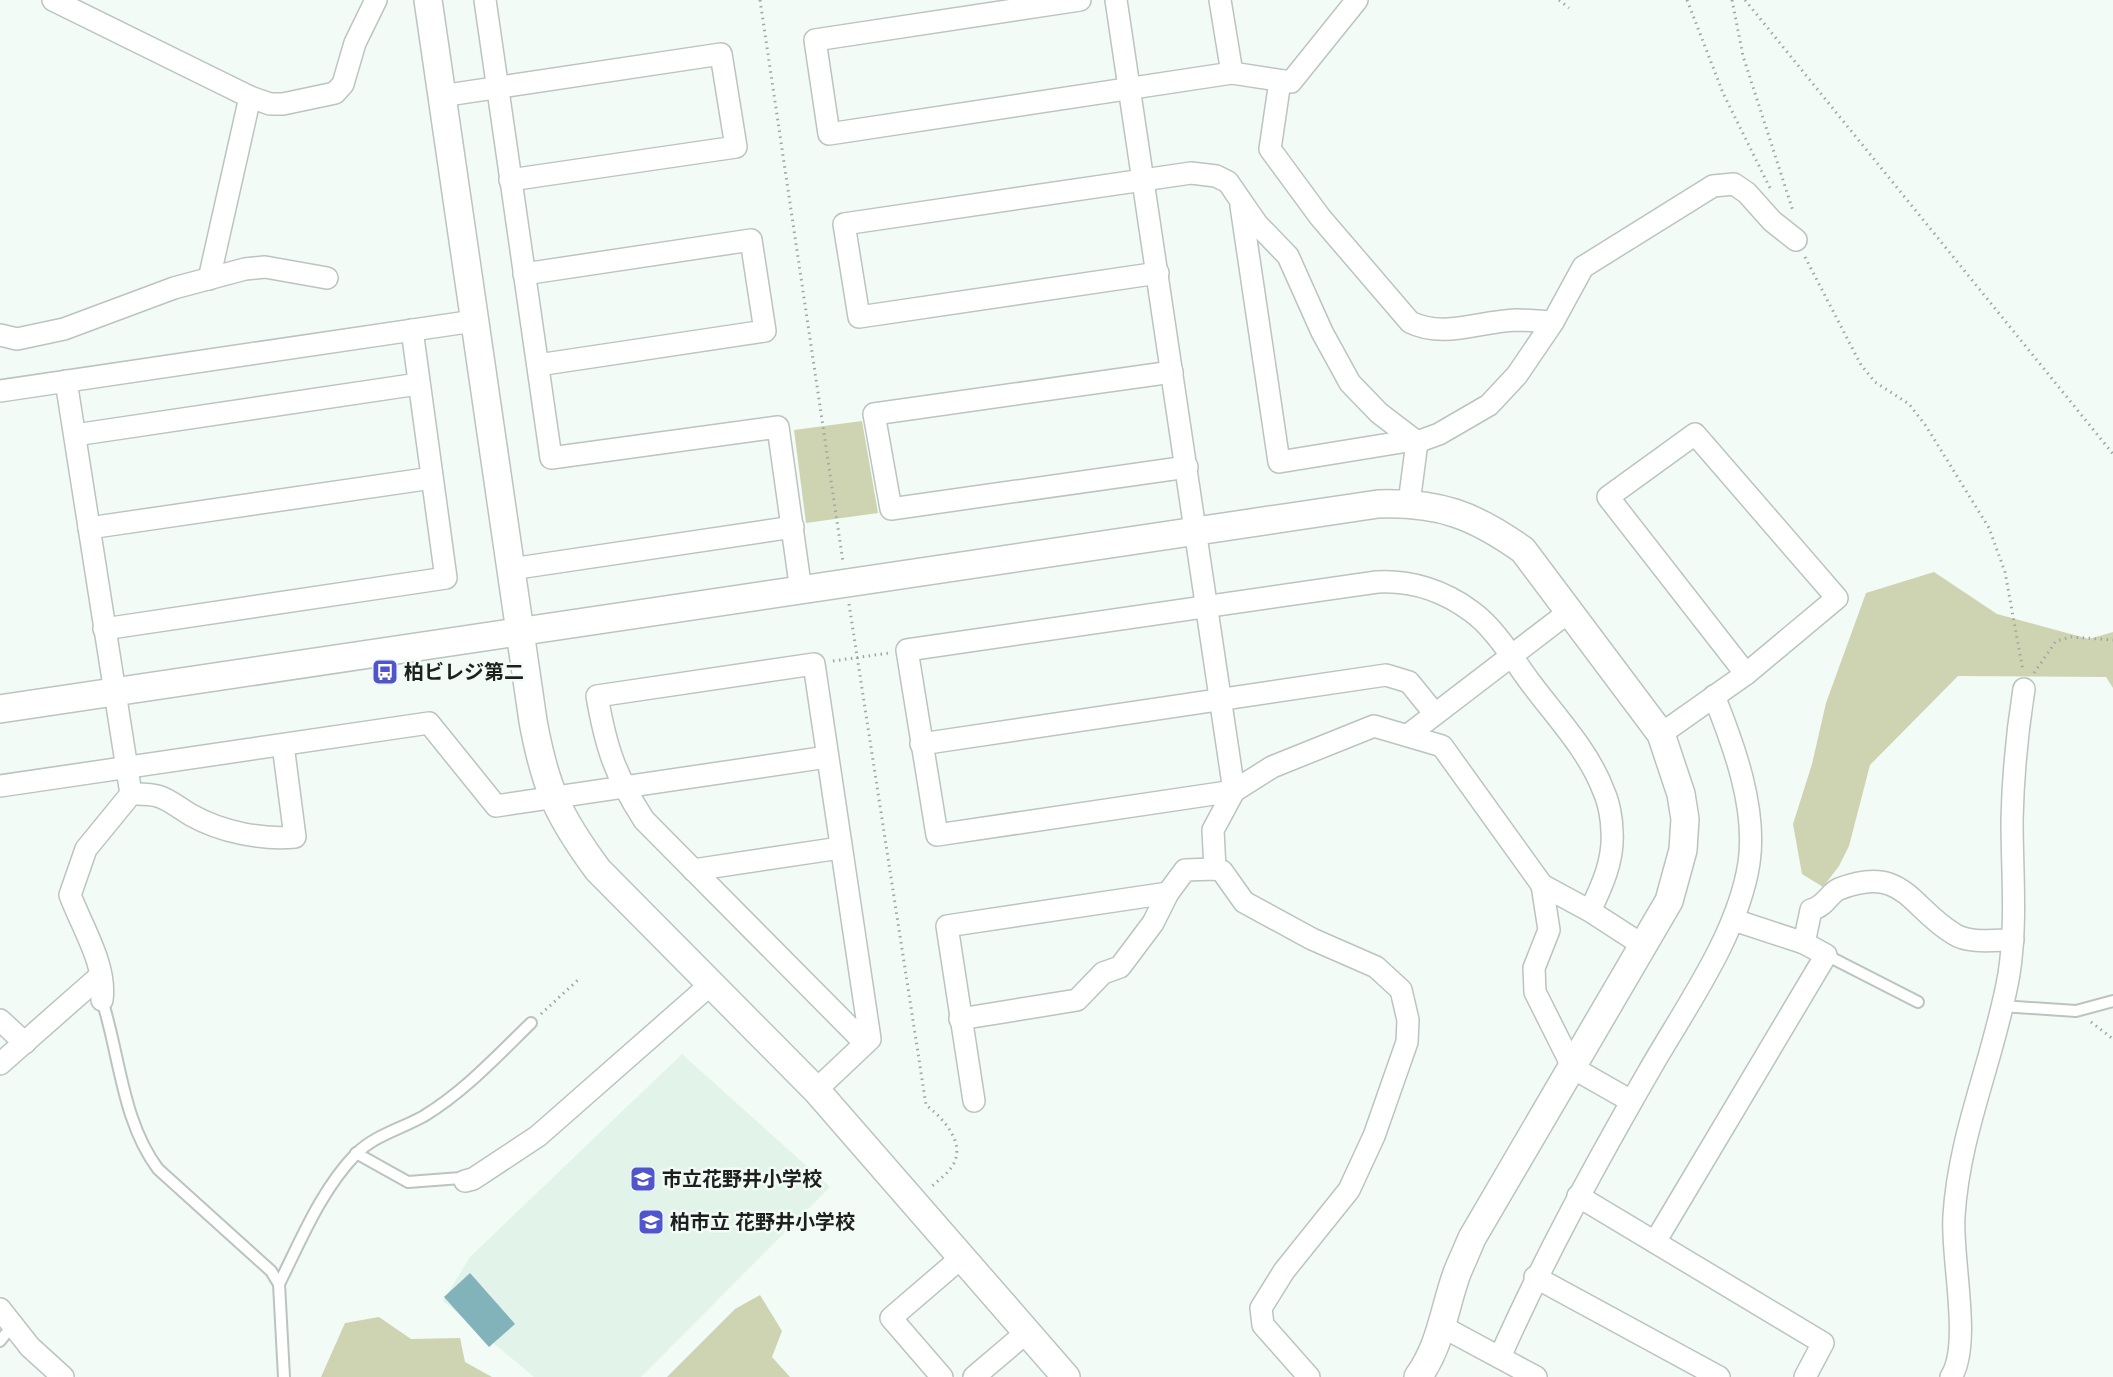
<svg xmlns="http://www.w3.org/2000/svg" width="2113" height="1377" viewBox="0 0 2113 1377" font-family="'PT Sans','Noto Sans JP',sans-serif">
<style>
.built{fill:#e2f3e9}
.green{fill:#ced4b1}
.water{fill:#83b3ba}
.lines{fill:none;stroke-linecap:round;stroke-linejoin:round}
.service-casing{stroke:#bbc4bf;stroke-width:14}
.minor-casing{stroke:#bbc4bf;stroke-width:24}
.tertiary-casing{stroke:#bbc4bf;stroke-width:30}
.path{stroke:#a0a7a3;stroke-width:3;stroke-dasharray:1.5 4.5;stroke-linecap:butt}
.service{stroke:#fff;stroke-width:10}
.minor{stroke:#fff;stroke-width:21}
.tertiary{stroke:#fff;stroke-width:27}
.labels{text-anchor:middle;dominant-baseline:central;stroke-width:5;stroke-linejoin:round;paint-order:stroke}
.poi-label{font-size:20px;font-weight:bold;fill:#1d201e;stroke:#f2fbf6;text-anchor:start}
</style>
<rect width="100%" height="100%" fill="#f2fbf6"/>
<path class="built" d="M682 1054 830 1187 641 1377H534L443 1301 470 1257Z"/>
<g class="green">
<path d="M862 421 878 513 806 523 794 430Z"/>
<path d="M1934 572 1997 614 2089 639 2113 632V688L2106 677 1958 676 1870 765 1849 846 1839 866 1823 887 1802 874 1793 824 1812 764 1826 703 1866 593Z"/>
<path d="M760 1295 782 1331 772 1357 790 1377H667L735 1309Z"/>
<path d="M379 1317 411 1339 460 1338 465 1362 492 1377H321L345 1323Z"/>
</g>
<path class="water" d="M470 1273 515 1324 489 1347 444 1297Z"/>
<g class="lines">
<g class="service-casing">
<g id="service">
<path d="M1826 955 1918 1002"/>
<path d="M102 1000C120 1056 122 1121 158 1169L271 1271 279 1284 284 1377"/>
<path d="M2002 1006 2076 1011 2113 1001"/>
<path d="M356 1153 408 1182 461 1178 465 1181"/>
<path d="M279 1284C301 1240 321 1190 356 1154 375 1135 401 1129 424 1116 465 1091 497 1056 531 1023"/>
<path d="M0 1341 12 1326"/>
</g>
</g>
<g class="minor-casing">
<g id="minor">
<path d="M53 0 250 97 270 104H283L335 93 343 84 355 43 376 0"/>
<path d="M485 0 551 458 778 427 801 591"/>
<path d="M1080 0 815 40 829 134 1232 73 1291 82 1357 0"/>
<path d="M1116 0 1234 791 1213 830 1215 869"/>
<path d="M1220 0 1232 73"/>
<path d="M1280 81 1270 149 1320 217 1410 322C1444 339 1480 321 1516 320 1528 320 1541 321 1553 322"/>
<path d="M441 96 721 54 736 147 510 180"/>
<path d="M1241 206 1279 462 1414 440"/>
<path d="M1158 273 859 317 844 224 1191 173 1216 176 1228 182 1257 224 1288 256 1322 332 1350 383 1379 413 1417 442"/>
<path d="M524 274 751 240 765 331 538 365"/>
<path d="M209 279 250 97"/>
<path d="M0 335 17 339 64 329 174 288 245 269 265 267 327 278"/>
<path d="M1172 372 874 414 891 509 1187 467"/>
<path d="M66 381 131 794 86 849 70 895C82 927 107 966 102 1000"/>
<path d="M0 391 474 321"/>
<path d="M1695 434 1837 598 1746 674 1608 497Z"/>
<path d="M75 435 418 384"/>
<path d="M1417 442 1439 434 1489 405 1517 375 1553 322 1583 267 1713 186 1734 184 1747 193 1772 221 1796 240"/>
<path d="M1409 503 1417 442"/>
<path d="M89 528 432 478"/>
<path d="M511 569 793 527"/>
<path d="M104 629 446 578 412 330"/>
<path d="M1661 734 1746 674"/>
<path d="M1408 735 1570 611"/>
<path d="M921 744 1386 675 1409 682 1435 714"/>
<path d="M0 786 429 723 496 806 827 757"/>
<path d="M131 794C164 793 165 799 191 815 221 832 262 840 295 837L283 745"/>
<path d="M693 870 840 848"/>
<path d="M1542 885 1549 930 1534 968 1535 992 1573 1068 1631 1101"/>
<path d="M1590 911C1602 886 1614 860 1612 832 1612 820 1609 803 1604 792 1589 751 1556 717 1530 682 1513 659 1495 628 1471 611 1444 591 1411 580 1377 582L907 650 937 835 1234 791 1272 767 1374 726 1442 746 1542 885 1590 911 1644 946"/>
<path d="M1804 943 1811 910C1826 906 1829 893 1839 889 1904 864 1909 907 1954 934 1969 944 1996 940 2013 940"/>
<path d="M960 1019 1077 1000 1103 973 1120 967 1153 923 1168 893 1185 870 1215 869 1222 871 1244 902 1312 939 1376 967 1401 990 1408 1020 1407 1042 1374 1136 1349 1190 1284 1271 1261 1308 1263 1325 1309 1377"/>
<path d="M0 1020 25 1043"/>
<path d="M0 1064 100 976"/>
<path d="M816 1090 870 1039 814 664 597 696C606 748 615 775 644 820L865 1043"/>
<path d="M974 1101 947 926 1168 893"/>
<path d="M465 1181 473 1179 538 1136 711 984"/>
<path d="M1578 1196 1823 1343 1805 1377"/>
<path d="M1655 1242 1826 955 1804 943 1734 920"/>
<path d="M1535 1277 1719 1377"/>
<path d="M0 1309 30 1347 63 1377"/>
<path d="M1443 1327 1536 1377"/>
<path d="M1500 1357C1544 1258 1595 1165 1649 1071 1685 1008 1738 935 1749 863 1757 808 1734 746 1714 696"/>
<path d="M942 1377 891 1318 962 1257"/>
<path d="M974 1377 1027 1332"/>
<path d="M1951 1377C1972 1344 1951 1258 1954 1216 1959 1132 1995 1056 2009 974 2017 923 2012 871 2012 820 2013 776 2017 733 2024 689"/>
</g>
</g>
<g class="tertiary-casing">
<g id="tertiary">
<path d="M428 0 533 721C545 787 558 816 598 870L816 1090 1066 1377"/>
<path d="M0 709 1378 504C1439 502 1474 515 1523 550L1661 734 1681 794 1685 819 1683 850 1669 901 1472 1238C1467 1250 1462 1261 1457 1273 1444 1309 1441 1345 1418 1377"/>
</g>
</g>
<g class="path">
<path d="M760 0 843 562"/>
<path d="M1559 0 1569 8"/>
<path d="M1687 0 1723 93 1770 188"/>
<path d="M1732 0 1743 56 1793 211"/>
<path d="M1745 0 2113 454"/>
<path d="M1805 257 1861 365 1875 382 1909 404 1926 426 1989 528 2005 572 2023 671"/>
<path d="M849 604 926 1105C944 1119 968 1145 951 1168 945 1176 936 1182 930 1188"/>
<path d="M833 661 889 653"/>
<path d="M2034 673 2056 641 2071 637 2113 640"/>
<path d="M541 1014 579 979"/>
<path d="M2091 1022 2113 1039"/>
</g>
<use href="#service" class="service"/>
<use href="#minor" class="minor"/>
<use href="#tertiary" class="tertiary"/>
</g>
<defs>
<g id="bus-square" transform="scale(1.35)"><rect x="-9" y="-9" width="18" height="18" rx="4" fill="#5055cb" stroke="#f2fbf6"/><path d="M-5-6H5V4H4V6H2V4H-2V6H-4V4H-5ZM-3.5-4V0h7V-4ZM-3.5 1.2v1.5H-2V1.2ZM2 1.2v1.5H3.5V1.2Z" fill="#fff"/></g>
<g id="school-square" transform="scale(1.35)"><rect x="-9" y="-9" width="18" height="18" rx="4" fill="#5055cb" stroke="#f2fbf6"/><path d="M0-5L7-2L0 1L-7-2ZM-4 1L0 2.5L4 1V4Q0 6-4 4Z" fill="#fff"/></g>
</defs>
<g fill-rule="evenodd">
<use href="#bus-square" x="385" y="672"/>
<use href="#school-square" x="643" y="1179"/>
<use href="#school-square" x="651" y="1222"/>
</g>
<g class="labels">
<g class="poi-label">
<text x="404" y="672">柏ビレジ第二</text>
<text x="662" y="1179">市立花野井小学校</text>
<text x="670" y="1222">柏市立 花野井小学校</text>
</g>
</g>
</svg>
